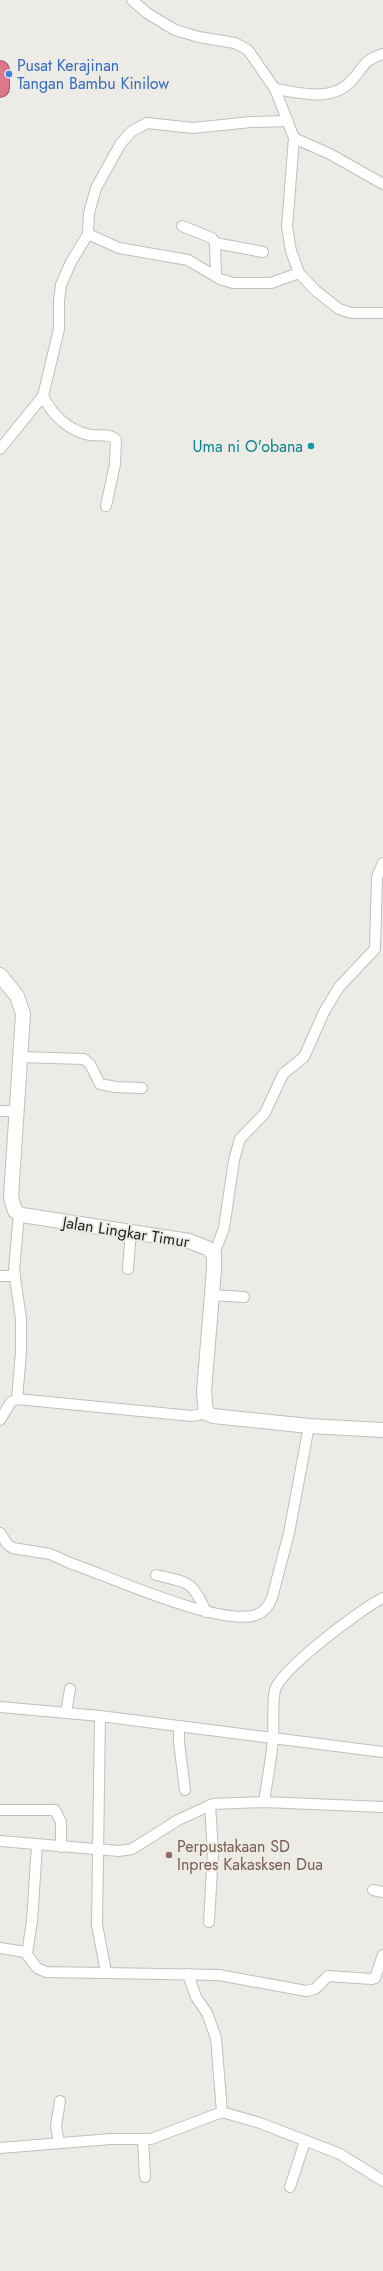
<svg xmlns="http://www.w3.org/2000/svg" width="383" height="2271" viewBox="0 0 383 2271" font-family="Jost,sans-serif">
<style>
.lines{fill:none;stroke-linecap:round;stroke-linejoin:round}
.street-casing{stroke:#c2bfba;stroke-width:12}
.secondary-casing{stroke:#c2bfba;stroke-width:16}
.highway-casing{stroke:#9c5a66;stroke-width:20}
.street{stroke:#fff;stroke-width:10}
.secondary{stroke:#fff;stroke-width:14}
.highway{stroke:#dd778b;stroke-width:18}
.shop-dot{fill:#3f7fe0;stroke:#edebe5;stroke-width:1.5}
.culture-dot{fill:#0f9aa8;stroke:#edebe5;stroke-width:1.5}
.education-dot{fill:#8d6e63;stroke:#edebe5;stroke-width:1.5}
.labels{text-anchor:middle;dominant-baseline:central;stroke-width:4;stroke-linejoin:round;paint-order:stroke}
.shop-label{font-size:16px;fill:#366cbe;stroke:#edebe5;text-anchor:start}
.culture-label{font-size:16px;fill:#0d838f;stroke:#edebe5;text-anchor:end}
.street-label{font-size:16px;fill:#242321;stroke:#edebe5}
.education-label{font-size:16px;fill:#785e54;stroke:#edebe5;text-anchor:start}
</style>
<rect width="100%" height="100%" fill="#edebe5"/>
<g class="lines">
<g class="street-casing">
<g id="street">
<path d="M132 0 147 13 175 30 199 37 235 43 248 50 275 89 294 138 287 227 291 251 299 273 316 291 339 309 351 313H383"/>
<path d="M275 89C303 93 333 103 353 79 365 65 364 60 383 54"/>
<path d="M294 138 330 154 383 184"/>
<path d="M182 226 212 238 215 243 216 276"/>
<path d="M88 234 119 248 188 260 220 279 233 283H271L299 273"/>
<path d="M215 243 263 252"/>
<path d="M43 396C52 415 69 431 90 435 98 436 111 433 116 440L115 464 106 506"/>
<path d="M0 449 43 396 59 329V301L61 285 71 262 88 234 89 213 96 188 121 143 132 131 147 123 193 128 251 122 288 121"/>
<path d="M20 1057 84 1059 90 1064 100 1084 116 1087 142 1088"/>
<path d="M0 1111H17"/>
<path d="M214 1254 224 1228 234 1160 240 1139 265 1113 283 1074 304 1057 324 1012 339 987 375 949 377 877 383 863"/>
<path d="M128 1269 131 1231"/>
<path d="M0 1276H15"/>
<path d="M212 1295 244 1297"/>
<path d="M17 1399 192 1416 206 1413"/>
<path d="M0 1420 11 1402 17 1399 21 1352V1319L14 1270 19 1214"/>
<path d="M0 1533 8 1545 13 1548 50 1554 70 1563C111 1577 219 1627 256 1615 264 1612 269 1606 272 1598L289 1533 309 1426"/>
<path d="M156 1575C189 1583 192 1580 206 1612"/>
<path d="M0 1707 100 1716 383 1752"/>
<path d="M66 1713 70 1689"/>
<path d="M100 1716 97 1925 106 1972"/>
<path d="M179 1726V1742L185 1790"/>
<path d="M264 1802C267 1780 272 1758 273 1736 274 1721 272 1704 275 1690 281 1669 362 1608 383 1598"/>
<path d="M0 1810H55L61 1822V1847"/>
<path d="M0 1841 119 1851 132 1849 178 1820 213 1804 264 1802 383 1807"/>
<path d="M373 1890 383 1892"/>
<path d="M209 1922 213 1852 210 1805"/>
<path d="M0 1948 25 1952 37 1968 46 1972 219 1975 306 1991 315 1989 328 1976 372 1979 375 1978 383 1955"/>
<path d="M27 1954 32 1921 37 1845"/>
<path d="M222 2112 260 2123 340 2154 383 2181"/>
<path d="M143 2139 145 2177"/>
<path d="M59 2142 56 2126 60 2101"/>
<path d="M0 2148 111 2139H151L222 2112 216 2038 207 2013 196 1997 188 1974"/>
<path d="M290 2187 305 2141"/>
</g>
</g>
<g class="secondary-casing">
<path id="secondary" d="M0 975 17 996 23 1014 11 1197 15 1211 22 1215 189 1241 207 1248 214 1254V1270L204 1391 206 1413 213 1416 309 1426 383 1430"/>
</g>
<g class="highway-casing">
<path id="highway" d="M0 70V88"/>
</g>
<use href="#street" class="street"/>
<use href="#secondary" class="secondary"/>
<use href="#highway" class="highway"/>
</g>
<circle class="shop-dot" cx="9" cy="74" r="4"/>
<circle class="culture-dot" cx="311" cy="446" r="4"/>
<circle class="education-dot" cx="169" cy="1855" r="4"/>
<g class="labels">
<g class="shop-label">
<text x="17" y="65">Pusat Kerajinan<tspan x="17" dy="18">Tangan Bambu Kinilow</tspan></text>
</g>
<g class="culture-label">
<text x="303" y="446">Uma ni O'obana</text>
</g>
<g class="street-label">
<text transform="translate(126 1232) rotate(9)">Jalan Lingkar Timur</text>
</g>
<g class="education-label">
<text x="177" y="1846">Perpustakaan SD<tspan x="177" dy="18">Inpres Kakasksen Dua</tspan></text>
</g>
</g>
</svg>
